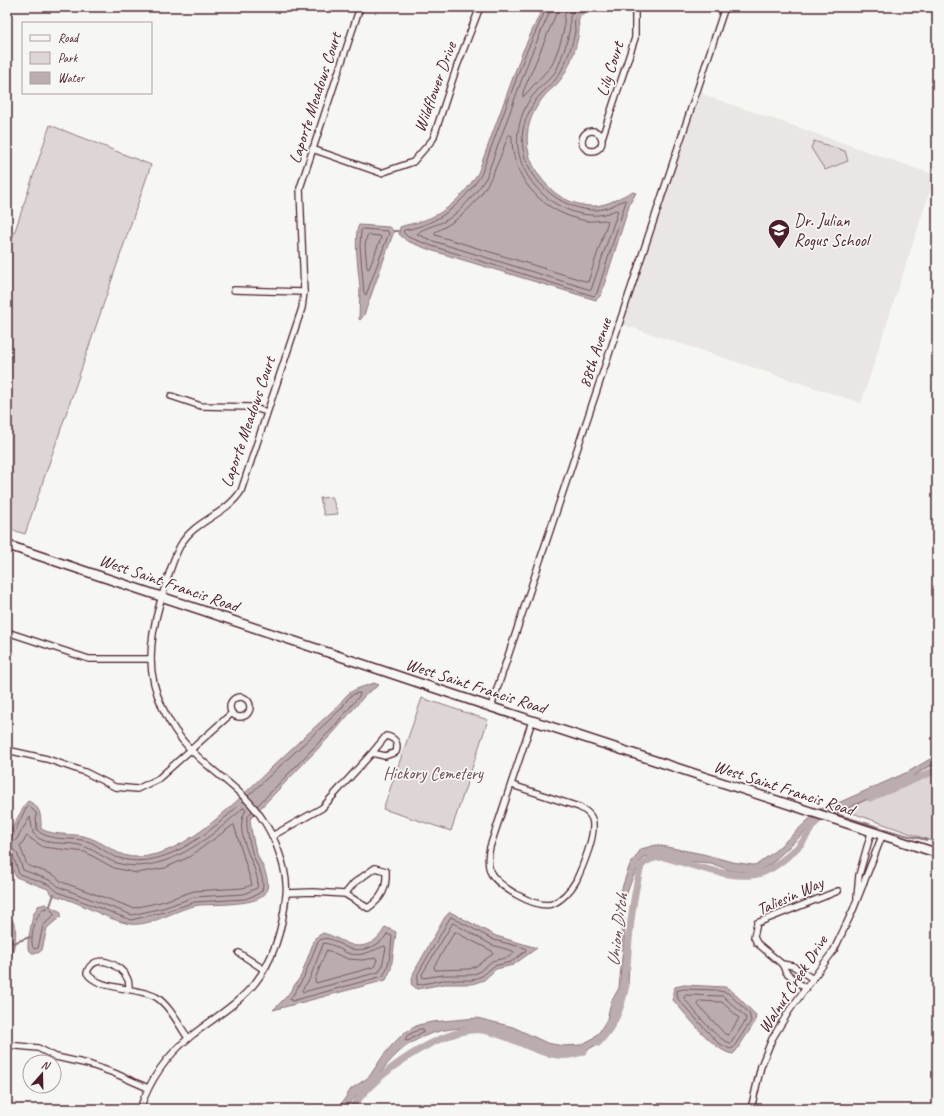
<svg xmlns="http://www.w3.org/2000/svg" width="944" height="1116" viewBox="0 0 944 1116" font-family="Caveat,sans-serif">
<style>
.built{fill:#e9e6e3}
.green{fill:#ddd6d5;stroke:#947a80}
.water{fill:#bbadae;stroke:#8e747a}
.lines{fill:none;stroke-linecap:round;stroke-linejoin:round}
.shore{stroke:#77585f;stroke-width:1}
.stream{stroke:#8e747a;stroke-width:2}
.canal{stroke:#bbadae;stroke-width:7}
.street-casing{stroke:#4a1f2b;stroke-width:8}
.secondary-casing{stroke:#4a1f2b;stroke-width:11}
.street{stroke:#f6f6f2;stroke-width:5.5}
.secondary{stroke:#f6f6f2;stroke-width:8}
.labels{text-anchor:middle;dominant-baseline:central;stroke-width:3.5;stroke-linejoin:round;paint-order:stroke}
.street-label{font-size:17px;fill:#4a1f2b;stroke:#f6f6f2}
.poi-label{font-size:17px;fill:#4a1f2b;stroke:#f6f6f2;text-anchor:start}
.park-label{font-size:17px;fill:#6f4d56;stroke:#f6f6f2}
.water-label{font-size:18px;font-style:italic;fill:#6c4a52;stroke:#f6f6f2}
</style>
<rect width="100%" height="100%" fill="#f6f6f2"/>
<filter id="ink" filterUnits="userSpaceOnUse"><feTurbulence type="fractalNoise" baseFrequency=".025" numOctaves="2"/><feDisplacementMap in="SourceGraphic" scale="8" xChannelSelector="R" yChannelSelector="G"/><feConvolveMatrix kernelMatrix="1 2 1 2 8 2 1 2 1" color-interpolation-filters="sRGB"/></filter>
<g filter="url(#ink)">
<path class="built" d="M702 91 704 95 935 175 861 403 621 324Z"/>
<g class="green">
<path d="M50 125 151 165 25 534 7 528V255Z"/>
<path d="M814 141 845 151 848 161 825 170 811 148Z"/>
<path d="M332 497 338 514 324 515 320 498Z"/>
<path d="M422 698 488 720 451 831 383 809Z"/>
<path d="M937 764V843L844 810 905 782 927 767Z"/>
</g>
<g class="water">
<path d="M543 7H588C587 12 581 14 579 19 578 23 579 27 579 31 577 46 570 67 561 79 556 87 547 91 542 99 518 130 524 165 553 191 564 201 586 209 601 205 612 203 622 196 632 192L636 193 630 203 601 295 596 300 430 250 407 241 399 234 400 227C407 224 414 224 422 221 447 213 464 195 478 173L522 53Z"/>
<path d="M359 225 389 227 394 231 364 315 360 320 359 319C359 309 360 298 360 288 359 274 353 235 359 225Z"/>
<path d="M374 683 379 685 366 694 334 732 250 819C251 830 253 841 256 851 260 863 272 879 266 892 260 906 215 904 200 905 179 907 152 927 130 924 104 919 82 902 56 896L50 893 48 889 16 877C4 849 4 843 18 817 22 811 23 806 28 801 41 807 41 815 41 829 56 837 74 832 90 838 107 844 119 858 137 857 187 856 236 801 270 769 293 747 316 726 339 705 349 689 357 689 374 683Z"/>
<path d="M937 755V764L927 767 905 782 834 814 811 826 773 862 756 873 731 871 711 863 684 861 660 856 643 857 632 879 623 904 626 955 629 964 628 984 603 1040C568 1068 540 1048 505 1035 470 1022 427 1027 399 1052 388 1062 380 1073 372 1085 364 1095 353 1094 346 1109H338L351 1089 369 1077 383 1056 393 1044 404 1033 418 1025 432 1022 477 1018 513 1027 547 1043 563 1046 580 1045 592 1039 600 1031 607 1019 611 1002 619 988 623 947 618 900 629 867 641 849 656 845 703 854 732 862 753 865 758 864 776 850 820 809 838 803 908 772Z"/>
<path d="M45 904 61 912V916L47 928 42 950 38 953H32L28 949V942L33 915 38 906Z"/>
<path d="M450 912 496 936 537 948 513 965 496 969 484 980 472 984H444L417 989 411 984 414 972 445 917Z"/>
<path d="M7 915C23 925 13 953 7 966Z"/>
<path d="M385 927 396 932 391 969 386 980 273 1010 287 996 301 976 315 938 323 933C334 936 339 940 349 944 364 950 379 941 385 927Z"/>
<path d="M684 985 725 987 731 990 756 1015 755 1022 736 1051 733 1054C714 1052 686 1014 673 1000V992L675 987Z"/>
</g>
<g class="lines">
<g class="shore">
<path d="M547 7 525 55 481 175C463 203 438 225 404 230L403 232 408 237 432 246 594 296 597 293 626 201 624 200C614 205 603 211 592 210 553 208 516 169 523 129 526 117 532 103 541 94 548 87 556 81 561 71 567 60 573 44 575 31 575 27 574 23 575 19 576 14 581 11 584 7"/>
<path d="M552 7 530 57 486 178C475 194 462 211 445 221 437 225 422 228 417 234L433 241 591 290 618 211 616 210C608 213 600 216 592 215 550 214 509 171 519 127 521 115 527 101 536 92 543 83 553 78 558 67 562 56 567 44 569 32 571 27 569 22 570 17 572 13 574 10 577 7"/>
<path d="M558 7 556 14 523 92V97L552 65 560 44 564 29V16L569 7"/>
<path d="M510 135 512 136C511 177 540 209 578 219 583 220 588 222 593 221 598 221 604 219 608 221L588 282 435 235V232C479 211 493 179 508 136Z"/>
<path d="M363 229 387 231 389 233 366 295 364 293 360 246 361 231Z"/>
<path d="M369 235 380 236 381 238 369 269 367 268 365 246 367 236Z"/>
<path d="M248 796 342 708C346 701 351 692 360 693V695L332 729 257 806"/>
<path d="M243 808 246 810C230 835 263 871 257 888L244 894 194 897 163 908 132 915 59 887 52 881 23 870 17 853 9 846 16 840 30 817 33 833C44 847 64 841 79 845 93 848 104 859 117 863 162 877 212 837 243 808Z"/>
<path d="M234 825 252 885 243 888 194 891 161 902 133 908 62 882 54 875 27 865 20 846 27 836 43 847 85 852 114 868 137 873 165 868 189 857Z"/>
<path d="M7 839 12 837 26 808 29 806 36 813 37 830C50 842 71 837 87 841 98 844 107 855 119 858 163 872 214 830 243 801"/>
<path d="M7 853 13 855 19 874 50 885 58 892 131 920 164 912 195 902 245 899 256 895 262 891C266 878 256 865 252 852 249 841 246 829 247 818L252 811"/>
<path d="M45 908 51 910 55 914 43 926 38 948 34 949C28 942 36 911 45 908Z"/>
<path d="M451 917 494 940 525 948 526 951 511 962 494 966 482 976 472 980H443L417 985 418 974Z"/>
<path d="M453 923 492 945 513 951 514 953 509 957 492 961 479 972 471 975H443L423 978 422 975Z"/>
<path d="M455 932 492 951 493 954 476 966 470 969 435 970 434 967Z"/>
<path d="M387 934 392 936C391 949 390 965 383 976L292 1001 290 1000 304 977 318 941C330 934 337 944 348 948 361 953 380 947 387 934Z"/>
<path d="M324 943C332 944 338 948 345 952 360 959 372 950 385 946L386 948 382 966 379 972 303 992 302 990 309 980Z"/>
<path d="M327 950 348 959 362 960 376 958 377 960 374 967 316 983 315 980Z"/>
<path d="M684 989 715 990 728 993 749 1013 751 1021 733 1048 730 1049 718 1043 678 999 677 991Z"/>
<path d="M686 995 723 996 745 1016 746 1020 731 1043C719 1043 692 1008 684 998Z"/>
<path d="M699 1001 722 1002 739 1018 729 1035 725 1034 698 1005Z"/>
<path d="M420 1029H423L424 1031 408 1041 405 1040 407 1036Z"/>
</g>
<g class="stream">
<path d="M394 231H398"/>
<path d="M837 811 839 815 901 834 927 840"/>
<path d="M50 906 54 894"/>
<path d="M13 943 30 937"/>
</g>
<g class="canal">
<path d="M870 798 937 770"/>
<path d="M627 967C629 932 632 900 641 866 647 859 655 857 664 857 691 864 738 883 764 872 778 866 788 856 798 847 808 838 811 822 823 817"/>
<path d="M598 1043C615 1025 621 1009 626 985"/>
<path d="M352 1109C369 1077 445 1025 482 1030 518 1035 548 1067 584 1051"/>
</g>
<g class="street-casing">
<g id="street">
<circle cx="592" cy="141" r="10"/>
<path d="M602 138 635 38V7"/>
<path d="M312 149 381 173 413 162 433 139 457 66 480 7"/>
<path d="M234 290 304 292"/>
<path d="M171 396 201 406 251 407 267 412"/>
<path d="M7 632 89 659H151"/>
<circle cx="240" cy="707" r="10"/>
<path d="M491 707 725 7"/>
<path d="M7 750 47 759 85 772 115 787 137 789 158 779 232 713"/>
<path d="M512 785 579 807C585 810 590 813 592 819 597 833 582 868 576 881 571 890 562 900 552 904 536 909 496 886 490 871 487 862 488 855 490 847L532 721"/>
<path d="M272 836 322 808 372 753 385 756 396 752C399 743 395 738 386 736L372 753"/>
<path d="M287 893 313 892 345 894 368 908C382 898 387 889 386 871L375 868 354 883 345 894"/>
<path d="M857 897 859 875 871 833"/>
<path d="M239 953 263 969"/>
<path d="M782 964 786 972 806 989"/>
<path d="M813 979 793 966 782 964 757 943 754 937 757 923 838 891"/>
<path d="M129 989C129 986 129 982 128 980 122 964 93 951 87 973 97 990 138 987 156 997 169 1005 179 1025 188 1038"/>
<path d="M7 1045 38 1048 56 1057 88 1064 114 1073 148 1088"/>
<path d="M140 1109C150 1079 166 1056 191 1036 212 1019 237 1005 255 983 274 959 283 926 286 895 288 878 282 860 276 844 255 795 226 785 191 750 169 727 151 692 151 659 151 640 155 620 160 603 166 584 171 563 180 546 194 520 225 516 241 491L302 308 304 292 300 188 360 7"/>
<path d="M751 1109 761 1066 772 1039 789 1011 834 950 853 910 882 836"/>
</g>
</g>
<g class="secondary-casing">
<path id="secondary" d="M7 545 491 707 937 853"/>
</g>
<use href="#street" class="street"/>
<use href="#secondary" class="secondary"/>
</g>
</g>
<defs>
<g id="school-pin" transform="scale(1.15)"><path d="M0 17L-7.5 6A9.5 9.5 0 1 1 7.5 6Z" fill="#4a1f2b" stroke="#f6f6f2"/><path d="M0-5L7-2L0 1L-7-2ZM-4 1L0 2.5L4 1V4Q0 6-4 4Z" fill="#fff"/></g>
</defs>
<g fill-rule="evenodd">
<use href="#school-pin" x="779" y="230"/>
</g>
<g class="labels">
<g class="street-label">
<text transform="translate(610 69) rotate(-72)">Lily Court</text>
<text transform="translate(435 87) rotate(-70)">Wildflower Drive</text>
<text transform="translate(315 98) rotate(-72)">Laporte Meadows Court</text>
<text transform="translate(595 353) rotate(-72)">88th Avenue</text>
<text transform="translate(248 422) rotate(-71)">Laporte Meadows Court</text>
<text transform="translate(169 583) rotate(19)">West Saint Francis Road</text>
<text transform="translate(476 686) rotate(18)">West Saint Francis Road</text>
<text transform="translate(784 788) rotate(18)">West Saint Francis Road</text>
<text transform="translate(790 896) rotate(-24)">Taliesin Way</text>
<text transform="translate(793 984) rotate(-57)">Walnut Creek Drive</text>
</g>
<g class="poi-label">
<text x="794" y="220">Dr. Julian<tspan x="794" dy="20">Rogus School</tspan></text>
</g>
<g class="park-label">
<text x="433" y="773">Hickory Cemetery</text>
</g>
<g class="water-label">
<text transform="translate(617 930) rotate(-83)">Union Ditch</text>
</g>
</g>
<rect width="944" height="1116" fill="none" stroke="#f6f6f2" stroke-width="24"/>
<rect x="12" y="12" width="920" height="1092" fill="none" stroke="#4a1f2b" stroke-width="1.5" filter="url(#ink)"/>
<rect x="22" y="22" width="130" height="72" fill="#f6f6f2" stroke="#b1a0a2"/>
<rect x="30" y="35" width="20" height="6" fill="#f6f6f2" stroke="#b1a0a2"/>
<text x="58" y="42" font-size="12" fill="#4a1f2b">Road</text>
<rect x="30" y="52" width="20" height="12" fill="#ddd6d5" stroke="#b1a0a2"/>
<text x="58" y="62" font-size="12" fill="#4a1f2b">Park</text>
<rect x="30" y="72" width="20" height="12" fill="#bbadae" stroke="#b1a0a2"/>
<text x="58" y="82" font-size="12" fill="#4a1f2b">Water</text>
<g transform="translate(42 1074) rotate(20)"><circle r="19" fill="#f6f6f2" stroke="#b1a0a2"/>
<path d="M0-3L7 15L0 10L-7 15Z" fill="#4a1f2b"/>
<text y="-6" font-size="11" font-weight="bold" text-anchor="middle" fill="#4a1f2b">N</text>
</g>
</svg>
